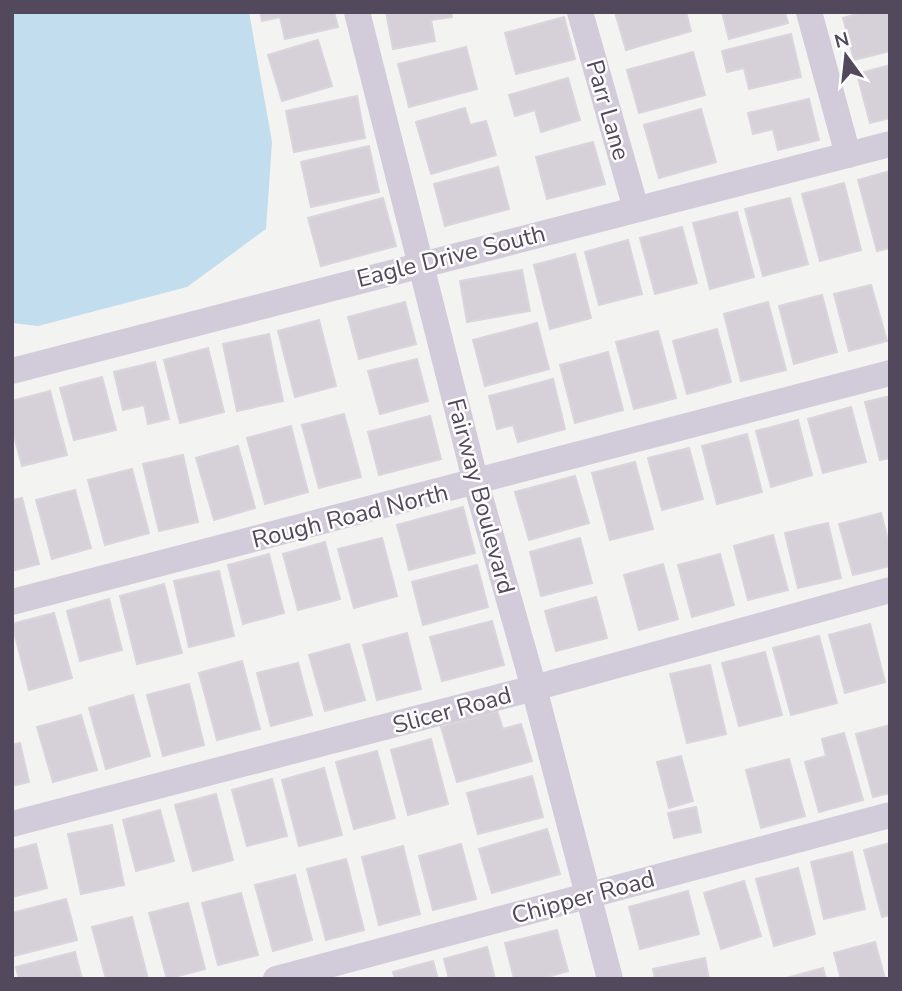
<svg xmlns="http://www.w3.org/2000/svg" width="902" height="991" viewBox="0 0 902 991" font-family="'Nunito Sans',sans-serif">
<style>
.green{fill:#c2ddee}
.building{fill:#d6d0d8;stroke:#dad5dc;stroke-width:2}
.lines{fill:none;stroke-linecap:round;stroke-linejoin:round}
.minor{stroke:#d2cbda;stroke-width:26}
.labels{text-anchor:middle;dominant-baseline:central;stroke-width:5;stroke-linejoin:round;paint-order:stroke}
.street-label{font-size:24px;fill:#53495d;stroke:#fff}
</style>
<rect width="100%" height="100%" fill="#f3f3f1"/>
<path class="green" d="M12 12H249L272 142 266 229 187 287 38 326 12 323Z"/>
<g class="building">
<path d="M260 12H334L338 27 285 39 280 17 262 21Z"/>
<path d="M386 12H451L452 17 431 20 435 41 393 49Z"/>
<path d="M615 12H686L691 31 626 50Z"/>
<path d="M722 12H785L788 23 729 39Z"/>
<path d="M864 12H890V51L854 60 843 18Z"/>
<path d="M564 17 575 59 516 74 505 33Z"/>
<path d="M791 34 801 77 749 89 744 68 727 72 722 51Z"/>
<path d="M318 40 332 86 282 101 268 55Z"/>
<path d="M466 47 477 89 409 107 398 64Z"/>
<path d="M693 52 705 95 639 113 627 70Z"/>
<path d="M890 65V118L870 123 857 74Z"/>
<path d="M568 78 580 120 541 132 535 110 515 116 509 95Z"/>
<path d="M357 96 365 138 294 152 286 111Z"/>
<path d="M809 99 819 140 778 150 773 129 753 134 748 113Z"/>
<path d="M465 108 470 125 486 121 496 155 431 174 416 122Z"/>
<path d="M701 109 716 162 659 178 644 125Z"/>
<path d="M593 142 605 184 547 199 536 157Z"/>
<path d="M369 146 379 192 311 207 301 162Z"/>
<path d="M498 167 509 209 445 226 434 184Z"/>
<path d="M890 171V248L877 251 858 180Z"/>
<path d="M844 183 861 250 820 261 802 194Z"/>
<path d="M383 198 396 246 321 266 308 218Z"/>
<path d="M790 198 808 264 763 276 745 209Z"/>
<path d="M737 212 754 277 710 289 693 223Z"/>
<path d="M682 227 697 283 655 294 640 238Z"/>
<path d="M628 240 642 294 599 305 585 252Z"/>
<path d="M575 254 591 318 550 329 534 265Z"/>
<path d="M522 270 530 311 467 322 460 281Z"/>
<path d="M871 285 887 341 849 351 834 294Z"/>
<path d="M822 295 837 352 794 364 779 306Z"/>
<path d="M405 302 416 344 359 359 348 317Z"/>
<path d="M768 302 786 370 741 381 724 314Z"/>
<path d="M319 320 336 386 295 397 278 331Z"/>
<path d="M537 323 549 369 485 386 473 340Z"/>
<path d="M717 329 731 382 687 394 673 341Z"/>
<path d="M658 331 676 398 634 409 616 342Z"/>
<path d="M269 334 283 401 237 411 223 344Z"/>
<path d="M208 348 224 412 180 423 164 360Z"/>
<path d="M608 352 623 410 575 423 560 365Z"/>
<path d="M417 359 428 401 380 414 368 371Z"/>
<path d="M155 362 169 419 148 424 144 405 123 410 114 372Z"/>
<path d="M102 377 116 430 74 440 60 388Z"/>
<path d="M553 379 565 429 518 442 513 425 497 429 489 396Z"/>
<path d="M50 391 67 455 22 466 12 428V401Z"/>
<path d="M890 396V458L880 460 865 402Z"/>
<path d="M851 407 866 462 823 473 808 419Z"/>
<path d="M344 414 361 477 319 488 302 425Z"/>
<path d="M430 416 441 459 379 475 368 432Z"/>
<path d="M798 420 812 475 771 487 756 431Z"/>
<path d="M291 426 308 492 265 504 247 438Z"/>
<path d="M747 434 762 492 717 504 702 446Z"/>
<path d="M238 446 255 508 214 520 196 458Z"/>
<path d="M689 448 703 499 662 510 648 458Z"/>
<path d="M183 455 198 522 159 531 143 464Z"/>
<path d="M635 462 653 529 610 540 592 473Z"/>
<path d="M132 469 149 533 105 545 88 480Z"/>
<path d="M575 476 589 523 529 540 515 492Z"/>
<path d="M75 490 91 548 52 559 36 500Z"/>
<path d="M22 498 39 564 12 571V500Z"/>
<path d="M463 507 475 553 409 570 397 525Z"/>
<path d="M881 513 890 548V566L853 575 839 524Z"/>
<path d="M828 523 841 578 798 588 785 533Z"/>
<path d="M773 535 788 590 748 600 734 546Z"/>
<path d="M382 538 397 596 354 608 338 549Z"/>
<path d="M580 538 592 583 541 596 530 552Z"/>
<path d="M325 542 340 599 298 610 283 554Z"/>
<path d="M269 554 284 613 243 624 228 565Z"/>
<path d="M720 554 734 605 692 617 678 565Z"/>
<path d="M663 564 678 619 639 630 624 575Z"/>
<path d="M477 565 488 607 423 625 412 582Z"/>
<path d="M219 571 234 636 189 647 174 581Z"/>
<path d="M164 584 182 653 137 664 120 596Z"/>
<path d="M596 597 607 638 556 651 545 611Z"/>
<path d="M109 599 122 650 80 661 67 611Z"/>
<path d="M54 613 72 678 29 690 12 624Z"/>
<path d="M492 621 504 665 442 681 430 637Z"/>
<path d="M870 624 885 682 845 693 829 635Z"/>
<path d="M407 633 421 689 377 700 363 645Z"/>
<path d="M819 636 837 703 791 715 773 648Z"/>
<path d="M349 644 365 700 325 711 309 655Z"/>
<path d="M765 652 782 715 739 726 722 663Z"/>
<path d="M242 661 260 729 217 740 199 673Z"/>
<path d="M298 663 312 715 271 726 257 673Z"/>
<path d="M710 665 726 734 687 743 670 674Z"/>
<path d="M189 684 204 745 163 756 147 695Z"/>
<path d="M133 695 150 756 106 769 89 708Z"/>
<path d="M497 711 503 729 521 724 532 761 457 782 441 727Z"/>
<path d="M81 715 97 770 53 782 37 727Z"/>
<path d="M890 725V793L873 797 856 734Z"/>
<path d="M844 733 863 800 819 812 805 762 826 756 822 739Z"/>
<path d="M431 739 448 804 408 815 391 750Z"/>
<path d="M20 743 29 782 12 786V745Z"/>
<path d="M377 751 395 818 354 829 336 762Z"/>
<path d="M681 756 693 801 669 808 657 762Z"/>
<path d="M789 759 805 816 761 828 746 770Z"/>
<path d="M324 768 342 835 299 846 282 780Z"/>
<path d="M532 776 543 817 478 834 467 793Z"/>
<path d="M272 779 287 836 247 846 232 790Z"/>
<path d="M216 794 233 860 193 871 175 805Z"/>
<path d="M696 807 701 832 674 838 668 813Z"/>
<path d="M160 810 174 861 136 871 123 820Z"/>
<path d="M112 825 124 885 81 894 68 834Z"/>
<path d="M547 829 560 874 492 893 479 849Z"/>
<path d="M890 843V915L882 917 864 850Z"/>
<path d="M36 844 47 888 12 897V850Z"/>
<path d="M461 844 476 899 433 910 419 856Z"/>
<path d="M403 846 420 914 379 925 362 857Z"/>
<path d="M852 852 865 909 824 919 811 862Z"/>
<path d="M346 859 364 930 326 940 307 869Z"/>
<path d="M798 868 815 934 774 946 756 879Z"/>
<path d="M295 875 312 940 273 951 255 885Z"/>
<path d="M744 881 761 936 721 949 704 893Z"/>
<path d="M688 891 699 934 640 949 629 907Z"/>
<path d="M241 893 258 955 218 965 202 903Z"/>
<path d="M66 899 77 940 14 956 12 913Z"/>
<path d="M188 903 205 969 167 979 149 913Z"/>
<path d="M132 917 148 979H106L92 927Z"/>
<path d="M557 930 568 971 540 979H514L505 943Z"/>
<path d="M875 942 885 979H841L834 953Z"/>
<path d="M487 947 495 979H449L444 959Z"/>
<path d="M75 952 82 979H19L16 967Z"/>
<path d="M705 958 709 979H655L653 969Z"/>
<path d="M433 961 438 979H395L393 972Z"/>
<path d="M823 968 826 979H783Z"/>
</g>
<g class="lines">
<g class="minor">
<path d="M357 12 476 483 534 688 610 979"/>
<path d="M580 12 636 209"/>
<path d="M809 12 848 155"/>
<path d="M12 371 890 144"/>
<path d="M12 602 890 373"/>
<path d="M12 824 534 688 890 590"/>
<path d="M276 979 890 815"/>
</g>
</g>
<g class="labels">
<g class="street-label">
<text transform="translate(608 110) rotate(74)">Parr Lane</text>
<text transform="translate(451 256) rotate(-14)">Eagle Drive South</text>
<text transform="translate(481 496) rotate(75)">Fairway Boulevard</text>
<text transform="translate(350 516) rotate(-14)">Rough Road North</text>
<text transform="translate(452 710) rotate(-15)">Slicer Road</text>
<text transform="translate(583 897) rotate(-15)">Chipper Road</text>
</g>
</g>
<rect width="902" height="991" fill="none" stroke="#53495d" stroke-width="28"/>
<g transform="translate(846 56) rotate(345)" stroke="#ffffff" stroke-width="5" paint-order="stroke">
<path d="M0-5L12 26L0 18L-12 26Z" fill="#53495d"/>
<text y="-10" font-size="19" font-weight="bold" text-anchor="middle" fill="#53495d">N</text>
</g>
</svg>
